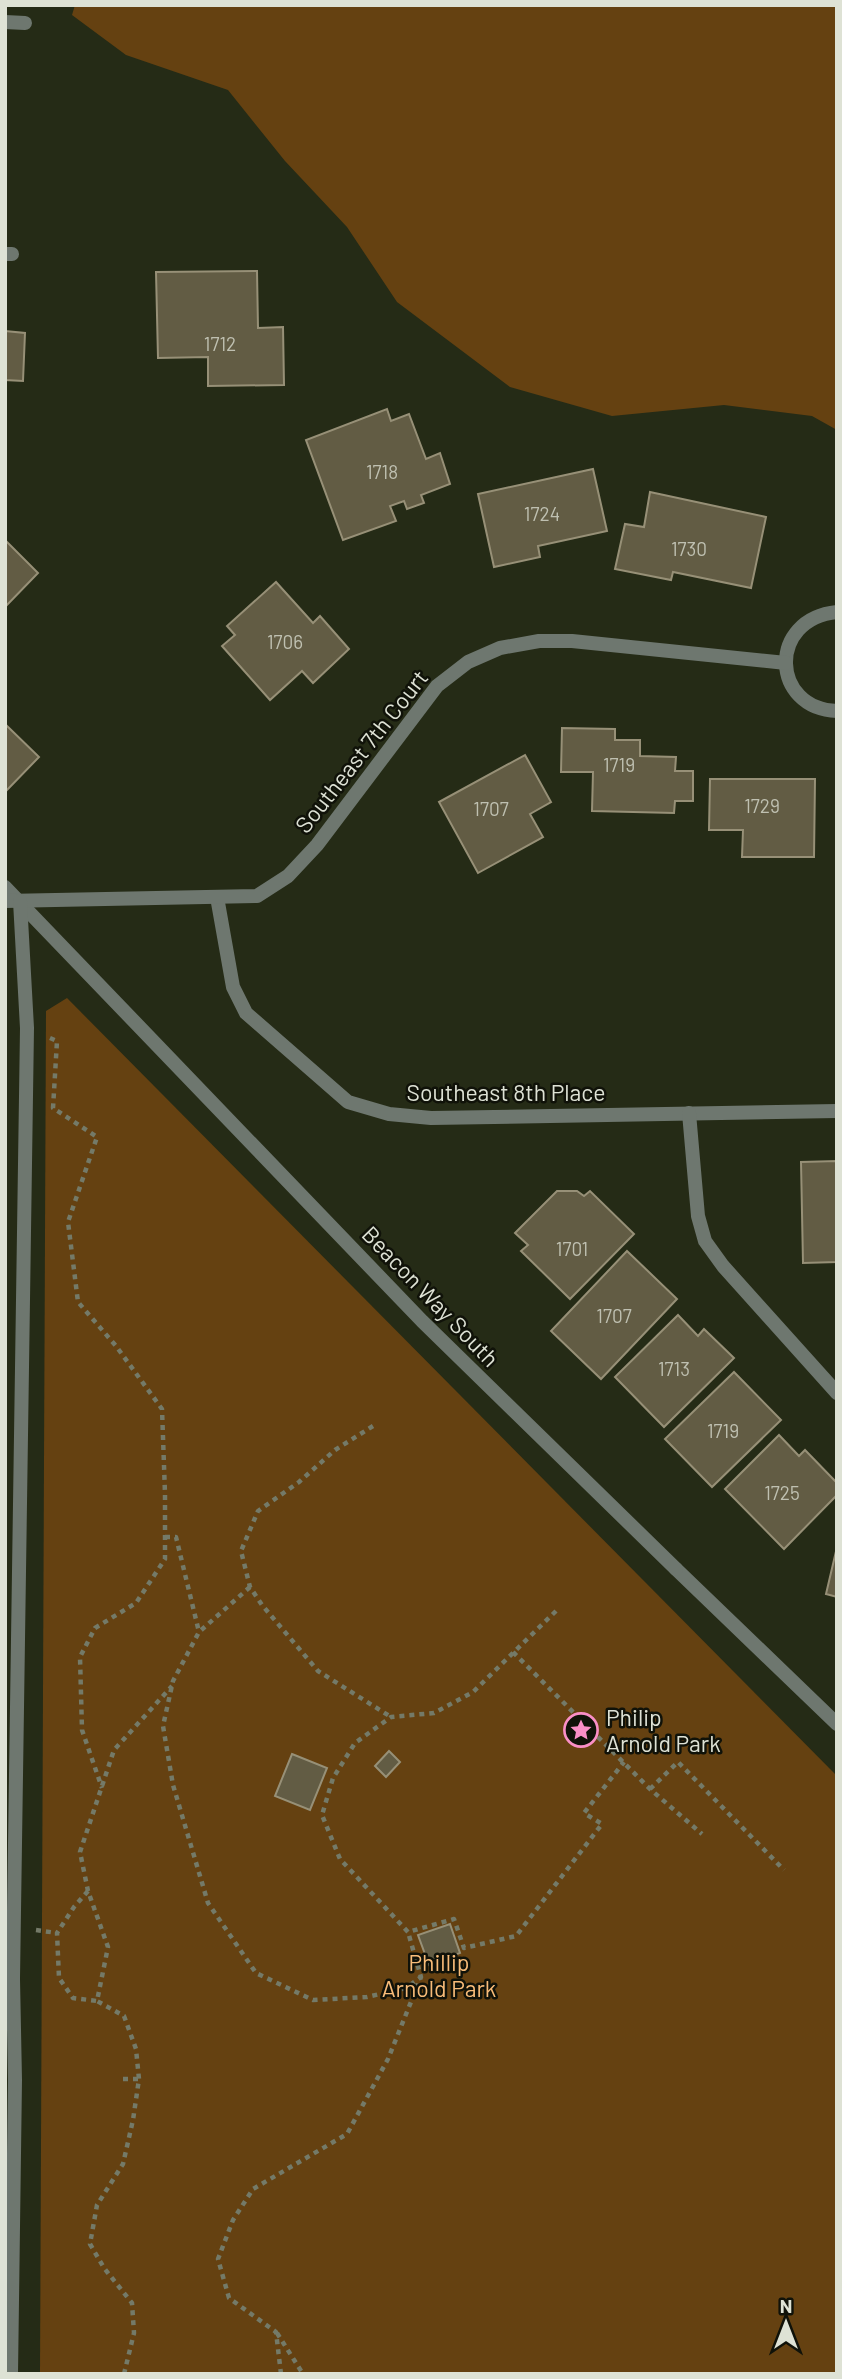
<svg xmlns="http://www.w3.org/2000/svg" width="842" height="2379" viewBox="0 0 842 2379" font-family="Barlow,sans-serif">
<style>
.green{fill:#654111}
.building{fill:#625c44;stroke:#979077;stroke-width:2}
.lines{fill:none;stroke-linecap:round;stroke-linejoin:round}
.path{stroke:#747a68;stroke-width:4.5;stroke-dasharray:5 5;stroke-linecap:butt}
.lane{stroke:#6e776f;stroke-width:14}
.street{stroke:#6e776f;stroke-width:14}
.labels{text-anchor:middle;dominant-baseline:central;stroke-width:5;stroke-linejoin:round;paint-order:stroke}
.number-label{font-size:19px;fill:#bfc0b1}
.street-label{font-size:23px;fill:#dee2d5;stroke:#101209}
.poi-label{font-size:23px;fill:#dee2d5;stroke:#101209;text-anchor:start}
.park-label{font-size:23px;fill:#f8bc79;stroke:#101209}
</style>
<rect width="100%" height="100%" fill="#252b16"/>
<g class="green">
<path d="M75 5H837V430L812 416 724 405 612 416 510 387 397 302 347 227 285 161 228 90 126 55 72 15Z"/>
<path d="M67 998 837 1776V2374H40L46 1011Z"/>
</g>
<g class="building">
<path d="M257 271 258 328 283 327 284 385 208 386V357L158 358 156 272Z"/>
<path d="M5 331 25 333 23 381 5 380Z"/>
<path d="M387 409 391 421 409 414 426 459 440 453 450 484 421 495 424 503 407 509 404 501 390 506 396 521 343 540 306 440Z"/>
<path d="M593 469 607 531 538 546 540 557 494 567 478 494Z"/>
<path d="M650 492 766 517 751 588 673 572 671 580 615 569 625 524 644 527Z"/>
<path d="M5 540 38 573 5 607Z"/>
<path d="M276 582 313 623 320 616 349 649 313 683 302 671 270 700 222 646 235 635 227 626Z"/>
<path d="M5 724 39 757 6 791 5 790Z"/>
<path d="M562 728 615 729V740H640V756L676 757 675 771H693V801H675L674 813 592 811 593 772H561Z"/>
<path d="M525 755 551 802 530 814 543 837 478 873 439 802Z"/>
<path d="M710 779H815L814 857H742L743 830H709Z"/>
<path d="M837 1161V1262L803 1263 801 1162Z"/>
<path d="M557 1191H577L584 1196 590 1191 634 1234 570 1299 521 1251 528 1245 515 1233Z"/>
<path d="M627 1251 677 1299 601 1379 551 1331Z"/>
<path d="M678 1315 698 1336 704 1329 734 1358 664 1427 615 1377Z"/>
<path d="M734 1372 781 1420 712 1487 665 1439Z"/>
<path d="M779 1435 799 1456 805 1450 837 1483V1495L784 1549 725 1489Z"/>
<path d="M837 1547V1597L826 1594Z"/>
<path d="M389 1751 400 1762 386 1777 375 1766Z"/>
<path d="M292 1754 327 1768 310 1810 275 1796Z"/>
<path d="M450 1924 460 1953 429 1965 418 1935Z"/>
</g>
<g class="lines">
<g class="path">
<path d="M50 1038 57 1041 53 1108 97 1137 68 1222 78 1302 116 1346 162 1409 165 1494V1559L136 1603 95 1628 80 1657 82 1730 102 1788"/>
<path d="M373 1426 335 1450 299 1482 258 1511 241 1551 250 1587 262 1605 318 1671 391 1717"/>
<path d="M165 1537H176L199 1632"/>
<path d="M250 1587 199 1632 173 1681 163 1726 173 1785 208 1903 256 1973 313 2000 367 1997 406 1988 421 1977"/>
<path d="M556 1611 473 1692 434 1713 391 1717 355 1743 333 1778 322 1815 340 1859 408 1932 454 1919 464 1948 516 1936 602 1824 584 1813 624 1762"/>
<path d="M513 1652 650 1789 702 1834"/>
<path d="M650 1789 678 1762 784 1870"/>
<path d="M88 1891 74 1907 57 1933 59 1978 73 1998 97 2001"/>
<path d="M36 1930 57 1933"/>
<path d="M123 2079H139"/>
<path d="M277 2333 303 2374"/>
<path d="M124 2374 134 2333 132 2303 104 2268 90 2244 97 2205 123 2164 133 2120 139 2079 136 2049 124 2016 97 2001 108 1947 88 1891 80 1852 114 1750 172 1686"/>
<path d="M281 2374 276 2332 229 2298 218 2259 233 2220 253 2189 347 2134 388 2059 421 1977 408 1932"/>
</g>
<path class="lane" d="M676 1569 837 1724"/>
<g class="street">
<path d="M5 22 25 23"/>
<path d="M5 254H12"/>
<path d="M837 612C767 619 771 709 837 711"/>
<path d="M5 887 422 1321 676 1569"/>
<path d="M217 897 233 987 246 1013 348 1102 389 1114 431 1118 837 1111"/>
<path d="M5 901 257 896 288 876 317 845 437 686 468 662 500 648 539 641H572L786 663"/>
<path d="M689 1113 698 1216 705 1241 723 1266 837 1393"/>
<path d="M11 2374 15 2080 13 1979 27 1028 20 901"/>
</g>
</g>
<defs>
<g id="sight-ring" transform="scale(1.75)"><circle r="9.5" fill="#101209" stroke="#fa8fc7" stroke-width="1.5"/><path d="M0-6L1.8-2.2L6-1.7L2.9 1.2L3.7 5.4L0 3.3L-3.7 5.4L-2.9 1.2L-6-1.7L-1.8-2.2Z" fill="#fa8fc7"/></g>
</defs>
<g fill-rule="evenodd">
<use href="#sight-ring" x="581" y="1730"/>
</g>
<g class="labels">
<g class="number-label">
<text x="220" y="343">1712</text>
<text x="382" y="471">1718</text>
<text x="542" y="513">1724</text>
<text x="689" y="548">1730</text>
<text x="285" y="641">1706</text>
<text x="619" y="764">1719</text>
<text x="762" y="805">1729</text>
<text x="491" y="808">1707</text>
<text x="572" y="1248">1701</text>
<text x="614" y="1315">1707</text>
<text x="674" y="1368">1713</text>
<text x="723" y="1430">1719</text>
<text x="782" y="1492">1725</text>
</g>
<g class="street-label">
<text transform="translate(361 751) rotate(-52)">Southeast 7th Court</text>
<text x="506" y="1092">Southeast 8th Place</text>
<text transform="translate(431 1296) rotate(46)">Beacon Way South</text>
</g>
<g class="poi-label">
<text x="606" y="1717">Philip<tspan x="606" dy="26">Arnold Park</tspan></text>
</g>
<g class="park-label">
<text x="439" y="1962">Phillip<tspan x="439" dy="26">Arnold Park</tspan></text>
</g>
</g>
<rect width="842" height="2379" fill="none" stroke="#dee2d5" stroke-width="14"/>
<g transform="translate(786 2323)" stroke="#101209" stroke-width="5" paint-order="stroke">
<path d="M0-5L12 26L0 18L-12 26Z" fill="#dee2d5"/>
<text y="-10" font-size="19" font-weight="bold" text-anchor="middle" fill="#dee2d5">N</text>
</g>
</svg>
